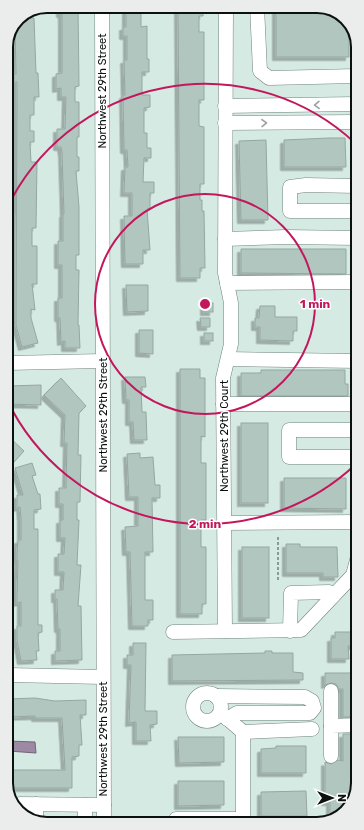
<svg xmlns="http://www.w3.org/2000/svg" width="364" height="830" viewBox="0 0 364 830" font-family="Rubik,sans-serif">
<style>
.water{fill:#9d89a4;stroke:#716577}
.building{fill:#b2c6c0;stroke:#94a7a1;filter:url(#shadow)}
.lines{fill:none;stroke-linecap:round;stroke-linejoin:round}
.minor-casing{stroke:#71847e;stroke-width:15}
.path{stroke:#72807c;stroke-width:1.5;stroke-dasharray:3 2;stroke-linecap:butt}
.minor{stroke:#fff;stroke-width:14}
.oneway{stroke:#9da09f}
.ring{fill:none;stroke:#c2185b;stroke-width:2}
.labels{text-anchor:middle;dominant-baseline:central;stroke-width:3;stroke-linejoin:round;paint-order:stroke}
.street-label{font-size:11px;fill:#0a110f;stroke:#fff}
.rim{fill:none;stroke:#0a110f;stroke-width:2}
.centre{fill:#c2185b;stroke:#fff;stroke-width:2}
.ring-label{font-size:12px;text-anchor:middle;font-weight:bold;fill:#c2185b;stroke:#fff;stroke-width:3;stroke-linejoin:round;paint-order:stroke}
</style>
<defs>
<filter id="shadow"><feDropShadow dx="-3.5" dy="3.5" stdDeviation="0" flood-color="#0004"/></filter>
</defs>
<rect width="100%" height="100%" fill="#d6eae4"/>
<path class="water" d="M8 741 35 742 36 753 8 751Z"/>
<g class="building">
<path d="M60 6H78L79 86 75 87V102H79V137H77V157H79V171H76L79 207V255H76V270H79L78 325H79L80 348H65V341L61 342 60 318H58V298H62V265H58V241H63V214H64L62 152 61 147H57V129H65L66 97H61V88L56 89V74L62 73V14H60Z"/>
<path d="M126 6H141V27L147 26V59H149V72H142V95H150V107L144 108V133H147V148H151V158H144L143 182H154V193H150V208L147 209 150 250H143V264H125L124 216H132V193H124L125 167H128L127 150H124L123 95H125L124 60H127V36H123V27H126Z"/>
<path d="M178 6H203V16H199V32H204V100H199V126L204 127V184H200V200H202V211H204L205 268H200V278H180Z"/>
<path d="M276 6H320L342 15 349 24V57H276Z"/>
<path d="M34 18 36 73H38L39 97H34V115H30V131H34V142H30L31 162H37L36 228H32V246H37V284H32L35 310 31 309V318L38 343 22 347 16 325 17 104V82H14V74H16L15 25 18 19Z"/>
<path d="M329 138H345L346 167H284V140Z"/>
<path d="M266 140 268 220H241L239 141Z"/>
<path d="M241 249H346V274L241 273Z"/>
<path d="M126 285H148V311L127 312Z"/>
<rect x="204" y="303" width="9" height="9"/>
<path d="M260 306H275V317H297V331H293V341L260 340V327H255V318H259Z"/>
<path d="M200 318H210V327H201Z"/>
<path d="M139 330H153V354L139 353Z"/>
<rect x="204" y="333" width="9" height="8"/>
<path d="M180 369H200V378H205V437L201 436V463H206V520H201V547H206V604H202V614H180Z"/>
<path d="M261 370H345V384H348V396H241V373H261Z"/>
<path d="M125 377H145L146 387H141L142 412H146L147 440H134L133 422H129V400H126Z"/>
<path d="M61 378 86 406 79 413 78 455H81L80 502H77V520H79L77 565H81L78 606H81L82 660 55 661V651H60V629H58L57 599H55V590H63L64 572H58V554H64L65 538H60V520H63V504H59V488H66L67 443H64L65 415 44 395Z"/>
<path d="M41 385V405L7 404V386Z"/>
<rect x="241" y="423" width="27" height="80"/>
<path d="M7 435 24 451 14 462 7 456Z"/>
<path d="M140 453V458L153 457 155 485H160V498H152L153 552H145V600H153V620H148V626H132L130 552H126L125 527 138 526V497H129L127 454Z"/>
<path d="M32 463 36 475 32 476 38 494H40L41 509 34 510V529H38V625H42V632L38 633 39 651H36L37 660 21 661 17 640V626H21V602L17 603V596L18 560H17V553L18 540H21V518L20 507 17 508V495H23L15 468Z"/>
<path d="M284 478H346V509L284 508Z"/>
<path d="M286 544H300V547H337L338 577H323V573H286Z"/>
<rect x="242" y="547" width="27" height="71"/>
<path d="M335 632H358V646H348L349 659H331V638H335Z"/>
<path d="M133 643H146L145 711H157V724L150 725 151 741H136V722L129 723 131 665H127V655H133Z"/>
<path d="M265 651H272V653H293V672L303 673V680L172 681V655L265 653Z"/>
<path d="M325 673H358V717H343V689H339L336 684 331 683 325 685Z"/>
<path d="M35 698 55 701 86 700V715H80L82 745H79V756L72 757V788H8V770H65L62 718H35V716L8 717V699Z"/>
<path d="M343 734H358V783L351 806 330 822V802H325V762L331 764 338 760 343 761Z"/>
<path d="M178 737H224V762L179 763Z"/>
<path d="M276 746H306V773H261V749L276 748Z"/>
<path d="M178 781H224V805L178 806Z"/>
<path d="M306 791 307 816H261V792Z"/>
</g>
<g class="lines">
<g class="minor-casing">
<g id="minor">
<path d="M102 6 104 823"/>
<path d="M257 6 260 71 269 78 356 76"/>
<path d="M225 106 356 104"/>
<path d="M225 123 356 122"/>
<path d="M356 186 306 185 290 187V211H356"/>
<path d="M225 239 286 237 356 238"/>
<path d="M227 283 357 282"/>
<path d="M228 359 357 361"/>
<path d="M7 363 102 361"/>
<path d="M223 404H357"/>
<path d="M357 430H289V457H357"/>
<path d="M224 523 357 522"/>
<path d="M225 631 223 378 231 344V303L225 273 226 6"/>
<path d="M290 631 291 593 329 592 333 596"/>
<path d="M173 632 301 630 353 575 357 560"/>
<path d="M8 675 103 677"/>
<path d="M331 691V726"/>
<circle cx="207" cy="707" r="14"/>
<path d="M217 696 305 697 312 701 314 708 310 713H237L227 719"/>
<path d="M221 713 243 732V822"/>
<path d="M243 732 312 729"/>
<path d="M331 756V726L358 725"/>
<path d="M85 805V824"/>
<path d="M15 806 20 804 104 805"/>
<path d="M176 819H243"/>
<path d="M36 821V804"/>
</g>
</g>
<path class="path" d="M278 537V581"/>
<use href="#minor" class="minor"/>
</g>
<defs><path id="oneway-chevron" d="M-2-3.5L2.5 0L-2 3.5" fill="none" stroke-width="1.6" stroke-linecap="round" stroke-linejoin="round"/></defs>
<g class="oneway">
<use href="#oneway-chevron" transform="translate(317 105) rotate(179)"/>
<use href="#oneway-chevron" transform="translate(264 123) rotate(-1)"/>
</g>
<g class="ring">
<circle cx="205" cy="304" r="110"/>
<path d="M356 464A220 220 0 0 1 7 400M7 208A220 220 0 0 1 355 143"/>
</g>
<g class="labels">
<g class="street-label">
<text transform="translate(102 91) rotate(-90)">Northwest 29th Street</text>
<text transform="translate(103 415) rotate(-90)">Northwest 29th Street</text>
<text transform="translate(224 436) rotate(-90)">Northwest 29th Court</text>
<text transform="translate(103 739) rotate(-90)">Northwest 29th Street</text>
</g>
</g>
<path d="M0 0H364V830H0ZM47 13H317A34 34 0 0 1 351 47V783A34 34 0 0 1 317 817H47A34 34 0 0 1 13 783V47A34 34 0 0 1 47 13Z" fill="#ebecec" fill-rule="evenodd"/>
<path class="rim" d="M47 13H317A34 34 0 0 1 351 47V783A34 34 0 0 1 317 817H47A34 34 0 0 1 13 783V47A34 34 0 0 1 47 13Z"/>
<circle cx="205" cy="304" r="6" class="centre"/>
<g class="ring-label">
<text x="315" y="308">1 min</text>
<text x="205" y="528">2 min</text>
</g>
<g transform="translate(332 798) rotate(90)" stroke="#ffffff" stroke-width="3" paint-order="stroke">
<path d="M0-3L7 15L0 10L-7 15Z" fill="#0a110f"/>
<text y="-6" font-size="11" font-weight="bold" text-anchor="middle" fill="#0a110f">N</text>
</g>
</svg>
